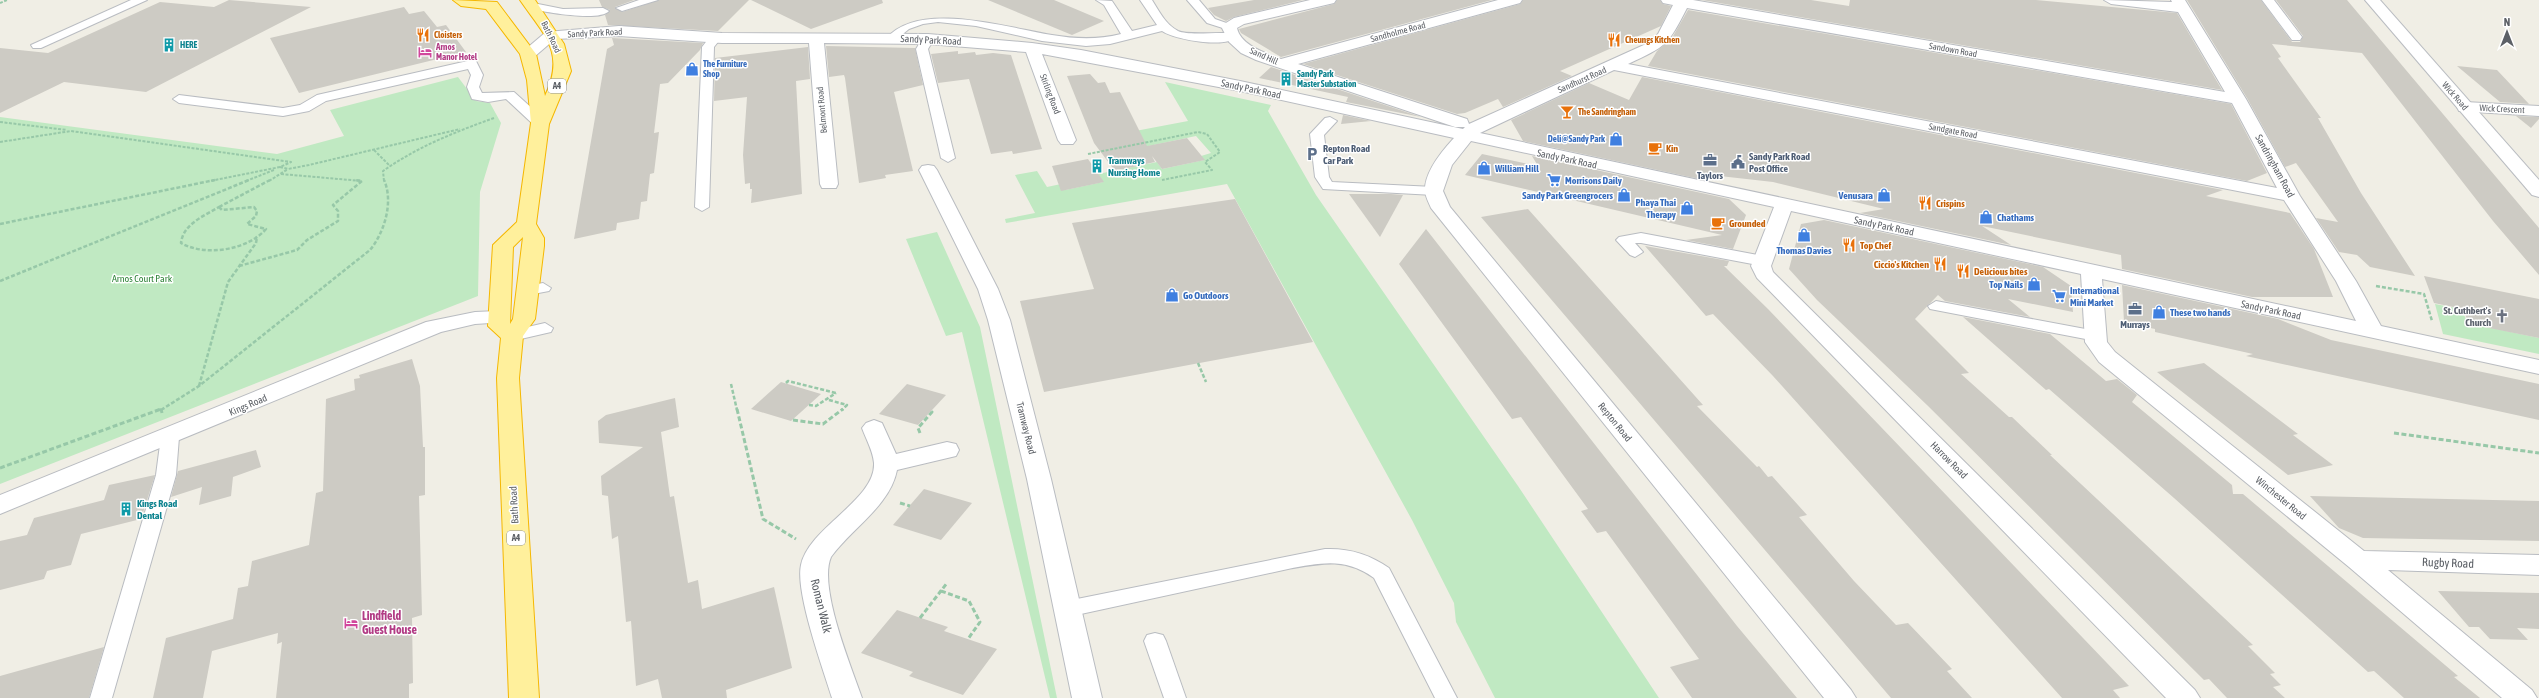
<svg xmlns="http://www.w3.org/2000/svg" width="2539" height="698" viewBox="0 0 2539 698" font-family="'Asap Condensed',sans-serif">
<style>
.green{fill:#c0e9c2}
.building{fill:#cdcbc4}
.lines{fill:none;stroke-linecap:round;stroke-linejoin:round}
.service-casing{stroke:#b9bcc1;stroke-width:2}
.minor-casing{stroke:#b9bcc1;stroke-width:2}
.tertiary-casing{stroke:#b9bcc1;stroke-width:2}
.trunk-casing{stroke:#f5b700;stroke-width:2}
.path-far2{stroke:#97c8a8;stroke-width:2;stroke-dasharray:3 1.5;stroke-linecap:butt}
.path-far1{stroke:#97c8a8;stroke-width:2.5;stroke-dasharray:4 2;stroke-linecap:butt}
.path{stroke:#97c8a8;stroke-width:3;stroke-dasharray:5 2.5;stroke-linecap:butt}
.service{fill:#fff;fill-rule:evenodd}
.minor{fill:#fff;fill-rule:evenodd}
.tertiary{fill:#fff;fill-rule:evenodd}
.trunk{fill:#fff09c;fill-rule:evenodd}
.labels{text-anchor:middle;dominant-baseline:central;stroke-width:3;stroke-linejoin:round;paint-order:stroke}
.far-street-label{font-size:9px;fill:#5c6066;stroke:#fff}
.far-food-label{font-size:9px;font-weight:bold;fill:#c56008;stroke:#fff;text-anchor:start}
.far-culture-label{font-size:9px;font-weight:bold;fill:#0d838f;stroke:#fff;text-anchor:start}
.far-hotel-label{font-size:9px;font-weight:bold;fill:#b23c85;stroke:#fff;text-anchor:start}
.far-shop-label{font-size:9px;font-weight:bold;fill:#366cbe;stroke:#fff;text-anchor:start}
.shield{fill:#fff;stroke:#8d9094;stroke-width:1}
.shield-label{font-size:9px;font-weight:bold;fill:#5c6066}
.street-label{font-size:10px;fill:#5c6066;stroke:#fff}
.service-label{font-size:10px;font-weight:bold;fill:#4e5e75;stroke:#fff;text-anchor:start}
.food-label{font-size:10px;font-weight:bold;fill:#c56008;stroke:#fff;text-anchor:start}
.culture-label{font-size:10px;font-weight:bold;fill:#0d838f;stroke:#fff;text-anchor:start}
.shop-label{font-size:10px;font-weight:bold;fill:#366cbe;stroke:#fff;text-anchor:start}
.park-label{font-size:10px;fill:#2f8338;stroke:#fff}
.worship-label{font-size:10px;font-weight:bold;fill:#5b616d;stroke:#fff;text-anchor:end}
.near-street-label{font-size:12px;fill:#5c6066;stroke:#fff}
.near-hotel-label{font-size:12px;font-weight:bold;fill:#b23c85;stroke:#fff;text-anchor:start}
</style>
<rect width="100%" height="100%" fill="#f0eee5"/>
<g class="green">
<path d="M458 77 476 101 490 103 501 123 480 192 478 296 0 484V117L277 154 344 136 330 110Z"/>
<path d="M1165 82 1271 105 1268 111 1316 195 1518 486 1659 698H1495L1456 622 1454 603 1412 520 1227 184 1006 223 1005 219 1035 213 1015 175 1037 171 1047 187 1061 184 1065 190 1103 182 1098 174 1157 162 1162 169 1204 160 1201 156 1211 153 1196 136 1130 150 1093 139 1188 121Z"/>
<path d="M937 232 980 327 1057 698H1050L962 332 946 336 906 239Z"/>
<path d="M2435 304 2461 309 2468 323 2539 338V354L2443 334Z"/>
</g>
<g class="building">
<path d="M229 0 311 7 146 92 64 82 0 113V48L48 53 160 2 214 7Z"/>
<path d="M599 0H634L615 7 622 12 659 0H749L718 31 608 25 605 15 610 10 602 7Z"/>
<path d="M751 0H882L883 3 811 29Z"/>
<path d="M988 0H1054L1104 21 1072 35Z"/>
<path d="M1254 0H1303L1234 17 1226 21 1214 15 1208 8Z"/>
<path d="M1337 0H1492L1281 57 1241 33 1239 29 1334 4Z"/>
<path d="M1523 0H1660L1663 4 1671 6 1661 26 1560 71 1572 76 1503 107 1498 99 1465 113 1457 114 1303 64 1520 4Z"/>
<path d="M1702 0H1811L1849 6 1850 0H2036L2177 13 2222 90Z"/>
<path d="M2187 0H2261L2292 42H2300L2303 36 2276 0H2347L2539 228V275L2493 221 2362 53 2272 44 2281 57 2278 58 2321 118H2318L2361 193 2415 276 2370 267 2357 255 2339 252 2316 218 2338 222 2296 163 2285 167 2247 98Z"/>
<path d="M404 7 409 14 424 11 437 27 446 25 466 52 299 93 270 38Z"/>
<path d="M1688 10 2231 104 2267 173 2247 181 1648 66 1657 51 1672 38Z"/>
<path d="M612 38 703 43 700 50 668 83 660 84 654 133 659 132 654 173 650 174 647 201 641 202 639 219 617 223 616 230 574 239 607 49 614 45Z"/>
<path d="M826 46 915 48 923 85 894 92 913 171 885 175 886 178 859 183 845 78 844 75 829 77Z"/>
<path d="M808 47 810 79 796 81 802 194 751 203 752 189H750V183L745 184 743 155 747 97 714 101 715 58Z"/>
<path d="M958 51V54L975 52 976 55 993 53 1011 55 1042 149 1013 154 1012 151 991 154 969 79 938 83 931 54Z"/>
<path d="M2457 66 2497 70 2529 104 2500 102Z"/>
<path d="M1271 67 1421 117 1346 102 1348 97 1259 78Z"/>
<path d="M1090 74 1098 83 1105 82 1110 93 1120 92 1147 146 1187 138 1205 160 1162 169 1152 156 1155 162 1115 171 1094 143 1067 76Z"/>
<path d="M1642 77 2223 190 2206 196 2290 213 2314 249 2333 297H2252L2122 269 2121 255 1982 226 2011 245 1860 213 1884 209 1773 182 1702 174 1709 181 1523 141 1511 120 1589 83 1629 100Z"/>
<path d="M1343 115 1371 121 1341 124Z"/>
<path d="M2516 116 2539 117V119L2531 128Z"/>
<path d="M1482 154 1538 166 1532 156 1729 199 1746 215 1733 249 1686 240 1722 235 1465 175Z"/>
<path d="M1088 159 1104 182 1061 191 1052 166Z"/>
<path d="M1349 194H1391L1403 195 1380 237Z"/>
<path d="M1235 199 1313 342 1044 392 1020 301 1094 289 1072 223Z"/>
<path d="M1528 209 1703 405 1697 406 1757 467 1759 466 1768 477 1772 476 1807 515 1799 517 1854 581 1896 625 1908 623 1952 669 1947 671 1972 698H1891L1481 217Z"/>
<path d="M1824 220 2043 267 2071 286 2073 312 2008 299 2030 317 1945 301 1938 295 1915 319 1969 373 1961 374 2009 417H2012L2052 455H2050L2253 645 2248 646 2275 673 2270 674 2281 685 2273 687 2285 698H2227L2209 679 2204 680 1927 405 1817 300 1789 269 1801 224Z"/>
<path d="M1426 229 1737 626 1797 698H1692L1670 667 1699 659 1606 531 1597 533 1581 511 1588 509 1547 453 1521 417 1512 419 1399 264Z"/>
<path d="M1645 246 1729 261 1727 266H1724L1768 309 2129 686 2113 690 2120 698H2062L1773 376 1713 314 1706 316Z"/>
<path d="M2424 276 2539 299V338L2469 324 2463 309 2434 303Z"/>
<path d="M2122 285 2278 319 2331 340 2539 384V420L2246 356 2253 354 2155 332V329L2124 322Z"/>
<path d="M1963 317 2050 334 2106 381 2117 379 2137 395 2132 402 2232 485 2233 494H2243L2458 676 2454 677 2480 698H2404L2374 671 2368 672 2174 498 2049 389 2046 390Z"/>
<path d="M412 359 420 386 423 447H425V495L419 496 422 615 412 618 413 683 409 684V698H276L282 642 277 644 278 633 212 651 203 698H153L166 638 233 619 238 588 248 586 252 561 309 545 316 493 323 491 326 399 355 390 354 379 360 378 359 375Z"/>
<path d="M2204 363 2298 434 2293 435 2333 465 2288 475 2157 372Z"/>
<path d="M781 382 821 394 791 421 751 409Z"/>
<path d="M907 384 946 395 918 425 879 414Z"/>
<path d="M675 398 679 427 661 432 670 497 674 496 688 583 698 580 702 609 774 587 792 668 726 690 727 698H662L658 679 636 686 631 621 626 622 618 536 612 539 608 496 602 495 601 476 643 447 599 443 598 421 606 415Z"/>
<path d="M256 450 261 467 233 477 231 496 199 505 202 487 171 497 178 471Z"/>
<path d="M155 475 141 519 81 534 71 565 47 571 44 579 0 590V541L27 535 34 518 104 500 109 485Z"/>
<path d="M924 489 972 503 941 540 893 525Z"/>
<path d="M2310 496 2539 501V541L2363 538 2339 528Z"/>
<path d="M2438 591 2539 593V629L2517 628 2528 640 2490 639 2479 627H2469Z"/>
<path d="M897 610 948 627 944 631 997 649 963 695 909 676 913 672 861 653Z"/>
<path d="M104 647 89 698H0V676Z"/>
</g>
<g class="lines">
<g class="service-casing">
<g id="service">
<path d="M131 0H147L41 48H33L31 45Z"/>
<path d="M639 0H658L622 11 616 8Z"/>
<path d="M1096 0 1112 1 1132 31 1157 25 1140 0H1152C1159 11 1165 24 1178 31 1191 37 1233 29 1238 36 1228 49 1175 40 1162 31L1110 44 1086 46 1042 41 976 26 938 22 923 24 909 29 893 42 887 38C919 0 1008 28 1052 35 1076 39 1097 40 1121 34L1104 5Z"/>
<path d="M1187 0H1199L1215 19 1235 26 1229 30 1207 23Z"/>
<path d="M2262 0H2274L2302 37 2300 40H2292Z"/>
<path d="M533 3 563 9 603 8 609 11C600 22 542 12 529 8V4Z"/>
<path d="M716 33 722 37 714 47 709 207 702 211 695 207 702 47 712 34Z"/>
<path d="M928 35 934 39 928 49 955 158 948 162 941 158 916 49 924 36Z"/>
<path d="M472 60 476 61 483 75 479 87 482 93 514 92 545 120 547 123 545 126H535L506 99 488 102 472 99 467 87 471 75 468 69 326 101 309 111 283 116 179 103 173 99 179 95 283 108 300 105 317 95Z"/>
<path d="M1330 117 1337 121 1324 135 1329 177 1332 182 1434 187 1441 191 1434 195 1323 189 1315 177 1310 134 1325 118Z"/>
<path d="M1641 233 1763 256 1771 261 1763 266 1641 243H1635L1643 252 1635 257 1630 255 1616 240 1619 237Z"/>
<path d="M543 283 551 288 549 291 528 295 520 290 522 287Z"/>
<path d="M1936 301 2096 331 2102 332 2104 336 2102 340 2096 341 1930 309 1928 306Z"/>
<path d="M545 323 553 328 551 332 512 341 506 340 504 336 506 332Z"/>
<path d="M170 431 177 433 179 437 176 475 112 698H90L156 475 161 437 163 433Z"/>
<path d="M1325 549C1349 548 1369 554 1389 568L1457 698H1435L1374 578C1345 557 1321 563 1288 569L1067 617 1059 615 1056 609 1059 603 1067 601Z"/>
<path d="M1155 633 1163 635 1166 641 1186 698H1164L1144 641 1147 635Z"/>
</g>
</g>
<g class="minor-casing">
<g id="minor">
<path d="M1310 0H1336L1334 3 1244 24 1237 28C1241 46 1266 53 1281 59L1498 0H1522L1520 3 1298 64 1467 119 1469 124 1646 44 1658 34 1673 5 1663 3 1661 0H1693L2225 92 2178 12 2111 4 2104 0 2172 2 2171 0H2185L2246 99 2300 196 2356 281 2381 326 2539 360V374L2102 279 2107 342 2115 352 2364 551 2539 555V575L2388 570 2532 690 2537 698H2502L2349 567 2099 362 2085 342 2081 274 1791 211 1771 266 1773 272 2195 690 2200 698H2166L1757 278 1751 266 1774 207 1471 141 1452 165 1443 191 1450 207 1851 690 1856 698H1824L1431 208C1429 203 1425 196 1425 190 1425 171 1442 151 1454 138L1240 91 1042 54 1076 140 1073 144H1061L1058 140 1026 52 928 44 824 43 838 184 836 188H822L820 184 809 43H722L619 36 555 39 534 57 528 59 520 54 546 32 619 26 722 33 928 34 1032 43 1081 50 1240 81 1463 129 1465 127H1455L1256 60 1241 53 1229 42 1221 26 1234 18ZM1687 8 2232 103 2277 188 1628 64C1667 46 1668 45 1687 8ZM1614 70 2284 200 2336 281 2356 321 1480 133Z"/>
<path d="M2465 102 2539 106V116L2459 111 2457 107 2459 103Z"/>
<path d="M928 165 934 166 937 170 998 289 1010 320 1051 479 1102 698H1072L1027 479 988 320 978 289 919 170 922 166Z"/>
<path d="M498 311 506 312 509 317 506 322 475 324 441 332 0 514V495L426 322 475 312Z"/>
<path d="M874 420 882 423 896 454 947 442 956 444 959 450 956 456 897 470C890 506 851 529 831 557 818 587 851 666 862 698H832C823 669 795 592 801 565 809 527 876 500 874 463 873 451 866 439 862 428L866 423Z"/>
</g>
</g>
<g class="tertiary-casing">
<path id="tertiary" d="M2365 0H2380L2539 180V197L2532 195Z"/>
</g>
<g class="trunk-casing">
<path id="trunk" d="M453 0 497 2 536 54 545 96C566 52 544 35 520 0H535L537 3 564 44 571 71 549 124 536 224 544 238V246L535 319 523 336 519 378 539 698H509L497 378 501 338 488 326 493 245 517 222 531 123 527 80 520 54 486 9 461 6ZM523 237 513 319 510 324 513 247Z"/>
</g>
<g class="path-far2">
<path d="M0 3 7 0"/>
<path d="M0 122 67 130"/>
<path d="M0 142 71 131 291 162 280 167 210 181"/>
<path d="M374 150 390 166"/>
<path d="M1088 154 1198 132 1207 134 1220 152 1205 162 1212 170 1162 180"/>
<path d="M280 167 288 169 309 165 460 129"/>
<path d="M281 174 362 181"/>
<path d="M246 181 274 170"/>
<path d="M269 181 288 169"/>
<path d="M384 181 383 171C417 147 455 132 494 118"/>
</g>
<g class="path-far1">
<path d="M219 207 222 210 254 207 257 211 256 216 247 224 266 229C248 250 205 257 181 243 183 224 204 216 219 207Z"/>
<path d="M219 207 270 180"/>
<path d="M0 224 215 180"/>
<path d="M239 266 297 250 307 240 338 221V211L333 205 362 181 354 180"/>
<path d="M0 281 249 180"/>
<path d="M2376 286 2424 294 2432 321"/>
<path d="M1198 363 1206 382"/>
<path d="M786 383 788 381 836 393"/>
<path d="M731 384 737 410"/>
<path d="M199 386 228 282 256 243 257 237"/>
<path d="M829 400 847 405 842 410"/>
<path d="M809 405 816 406 836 393"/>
<path d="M159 410 161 409"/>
<path d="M161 410 199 386 370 250C384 233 394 202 384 180"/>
</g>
<g class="path">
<path d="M161 409 162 413"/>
<path d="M737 409 763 519 796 539"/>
<path d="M793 420 823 424 843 409"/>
<path d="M920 433 918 428 932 412 930 411"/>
<path d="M2394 433 2539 453"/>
<path d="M0 468 161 409"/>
<path d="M900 503 910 506"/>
<path d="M941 591 969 601 980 622 968 639"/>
<path d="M920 618 947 583"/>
</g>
<use href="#service" class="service"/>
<use href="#minor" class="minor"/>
<use href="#tertiary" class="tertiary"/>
<use href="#trunk" class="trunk"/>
</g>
<defs>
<g id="restaurant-bare" transform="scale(1.08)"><path d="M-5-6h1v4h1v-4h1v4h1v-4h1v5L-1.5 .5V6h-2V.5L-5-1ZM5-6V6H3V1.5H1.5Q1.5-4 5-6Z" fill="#e8710a" stroke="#fff" stroke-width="2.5" paint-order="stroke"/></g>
<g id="building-bare" transform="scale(1.08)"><path d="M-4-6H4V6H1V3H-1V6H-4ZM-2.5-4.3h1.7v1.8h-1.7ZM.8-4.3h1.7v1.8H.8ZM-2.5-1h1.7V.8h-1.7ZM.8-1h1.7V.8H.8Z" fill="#0f9aa8" stroke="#fff" stroke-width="2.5" paint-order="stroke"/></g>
<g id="hotel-bare" transform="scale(1.08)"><path d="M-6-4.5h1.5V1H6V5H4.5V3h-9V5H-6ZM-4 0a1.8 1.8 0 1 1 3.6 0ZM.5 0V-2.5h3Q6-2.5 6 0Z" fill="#d1479c" stroke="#fff" stroke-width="2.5" paint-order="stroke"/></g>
<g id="shop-bare" transform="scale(1.08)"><path d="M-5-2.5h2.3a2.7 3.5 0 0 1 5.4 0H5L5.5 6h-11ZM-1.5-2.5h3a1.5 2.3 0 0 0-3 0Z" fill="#3f7fe0" stroke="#fff" stroke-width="2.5" paint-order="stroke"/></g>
<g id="bar-bare" transform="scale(1.08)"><path d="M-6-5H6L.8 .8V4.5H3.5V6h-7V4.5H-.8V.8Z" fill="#e8710a" stroke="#fff" stroke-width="2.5" paint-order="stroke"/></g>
<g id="cafe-bare" transform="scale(1.08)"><path d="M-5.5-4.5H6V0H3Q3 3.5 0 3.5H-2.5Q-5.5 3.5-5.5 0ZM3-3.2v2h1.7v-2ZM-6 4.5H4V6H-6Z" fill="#e8710a" stroke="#fff" stroke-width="2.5" paint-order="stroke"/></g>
<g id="parking-bare" transform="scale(1.08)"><path d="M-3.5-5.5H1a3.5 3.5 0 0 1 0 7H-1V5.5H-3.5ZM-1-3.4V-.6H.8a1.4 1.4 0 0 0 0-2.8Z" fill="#5c6f8a" stroke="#fff" stroke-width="2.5" paint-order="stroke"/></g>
<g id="office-bare" transform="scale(1.08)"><path d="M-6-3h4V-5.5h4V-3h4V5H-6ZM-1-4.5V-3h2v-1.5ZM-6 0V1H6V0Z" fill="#5c6f8a" stroke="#fff" stroke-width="2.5" paint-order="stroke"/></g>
<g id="civic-bare" transform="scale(1.08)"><path d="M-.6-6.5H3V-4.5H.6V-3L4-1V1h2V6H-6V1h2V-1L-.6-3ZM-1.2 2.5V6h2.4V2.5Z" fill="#5c6f8a" stroke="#fff" stroke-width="2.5" paint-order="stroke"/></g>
<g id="supermarket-bare" transform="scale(1.08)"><path d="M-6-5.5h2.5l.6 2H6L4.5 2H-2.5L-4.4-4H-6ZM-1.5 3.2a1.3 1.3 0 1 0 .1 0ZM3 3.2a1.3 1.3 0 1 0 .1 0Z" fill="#3f7fe0" stroke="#fff" stroke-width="2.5" paint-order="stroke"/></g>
<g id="church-bare" transform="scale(1.08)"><path d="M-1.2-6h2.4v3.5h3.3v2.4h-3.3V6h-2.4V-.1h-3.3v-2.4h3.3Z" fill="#6b7280" stroke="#fff" stroke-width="2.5" paint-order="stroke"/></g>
</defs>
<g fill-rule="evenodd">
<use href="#restaurant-bare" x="423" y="35"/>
<use href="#restaurant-bare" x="1614" y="40"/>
<use href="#building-bare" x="169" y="45"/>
<use href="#hotel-bare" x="425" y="52"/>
<use href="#shop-bare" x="692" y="69"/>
<use href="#building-bare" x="1286" y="79"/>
<use href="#bar-bare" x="1567" y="112"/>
<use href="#shop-bare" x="1616" y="139"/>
<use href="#cafe-bare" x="1655" y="148"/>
<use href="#parking-bare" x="1312" y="154"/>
<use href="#office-bare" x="1710" y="160"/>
<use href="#civic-bare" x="1738" y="162"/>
<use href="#building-bare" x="1097" y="166"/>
<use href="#shop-bare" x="1484" y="168"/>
<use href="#supermarket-bare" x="1554" y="180"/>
<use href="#shop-bare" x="1624" y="195"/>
<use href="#shop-bare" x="1884" y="195"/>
<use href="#restaurant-bare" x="1925" y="203"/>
<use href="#shop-bare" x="1687" y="208"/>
<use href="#shop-bare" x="1986" y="217"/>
<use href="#cafe-bare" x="1718" y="223"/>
<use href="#shop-bare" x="1804" y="235"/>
<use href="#restaurant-bare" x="1849" y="245"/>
<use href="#restaurant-bare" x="1940" y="264"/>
<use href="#restaurant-bare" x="1963" y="271"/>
<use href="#shop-bare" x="2034" y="284"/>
<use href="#shop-bare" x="1172" y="295"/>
<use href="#supermarket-bare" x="2059" y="296"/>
<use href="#office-bare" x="2135" y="309"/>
<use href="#shop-bare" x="2159" y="312"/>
<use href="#church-bare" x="2502" y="316"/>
<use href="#building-bare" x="126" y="509"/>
<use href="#hotel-bare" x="351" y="623"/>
</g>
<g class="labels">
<g class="far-street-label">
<text transform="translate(1398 32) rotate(-15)">Sandholme Road</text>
<text transform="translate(595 33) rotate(-3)">Sandy Park Road</text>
<text transform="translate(551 37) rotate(64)">Bath Road</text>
<text transform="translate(1953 50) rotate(10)">Sandown Road</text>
<text transform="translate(1264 56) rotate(24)">Sand Hill</text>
<text transform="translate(1582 80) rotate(-24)">Sandhurst Road</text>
<text transform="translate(1050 94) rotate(69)">Stirling Road</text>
<text transform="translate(2455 96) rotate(49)">Wick Road</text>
<text transform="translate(2502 109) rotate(3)">Wick Crescent</text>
<text transform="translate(822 110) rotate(-95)">Belmont Road</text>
<text transform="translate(1953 131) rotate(11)">Sandgate Road</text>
</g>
<g class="far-food-label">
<text x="434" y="35">Cloisters</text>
<text x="1625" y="40">Cheungs Kitchen</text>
<text x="1578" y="112">The Sandringham</text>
</g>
<g class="far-culture-label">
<text x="180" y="45">HERE</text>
<text x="1297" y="74">Sandy Park<tspan x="1297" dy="10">Master Substation</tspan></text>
</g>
<g class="far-hotel-label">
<text x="436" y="47">Arnos<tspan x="436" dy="10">Manor Hotel</tspan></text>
</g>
<g class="far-shop-label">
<text x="703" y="64">The Furniture<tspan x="703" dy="10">Shop</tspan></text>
<text x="1605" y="139" text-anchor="end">Deli@Sandy Park</text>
</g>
<g class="shield">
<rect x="548" y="79" width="18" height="14" rx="3"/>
<rect x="507" y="531" width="18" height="14" rx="3"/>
</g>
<g class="shield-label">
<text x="557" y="86">A4</text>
<text x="516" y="538">A4</text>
</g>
<g class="street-label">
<text transform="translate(931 40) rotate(3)">Sandy Park Road</text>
<text transform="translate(1251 89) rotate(12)">Sandy Park Road</text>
<text transform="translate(1567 159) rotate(12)">Sandy Park Road</text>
<text transform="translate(2275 166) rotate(61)">Sandringham Road</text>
<text transform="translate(1884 226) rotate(12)">Sandy Park Road</text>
<text transform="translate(2271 310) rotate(12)">Sandy Park Road</text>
<text transform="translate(248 405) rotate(-23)">Kings Road</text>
<text transform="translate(1615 422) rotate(51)">Repton Road</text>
<text transform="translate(1026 428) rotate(76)">Tramway Road</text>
<text transform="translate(1949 460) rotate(45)">Harrow Road</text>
<text transform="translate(2281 498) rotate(39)">Winchester Road</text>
<text transform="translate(514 505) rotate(-93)">Bath Road</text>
</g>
<g class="service-label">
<text x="1323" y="148">Repton Road<tspan x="1323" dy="12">Car Park</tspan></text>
<text x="1749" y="156">Sandy Park Road<tspan x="1749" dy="12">Post Office</tspan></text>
<text x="1710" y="175" text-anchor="middle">Taylors</text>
<text x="2135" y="324" text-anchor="middle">Murrays</text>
</g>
<g class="food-label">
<text x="1666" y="148">Kin</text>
<text x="1936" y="203">Crispins</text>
<text x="1729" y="223">Grounded</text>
<text x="1860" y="245">Top Chef</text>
<text x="1929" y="264" text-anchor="end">Ciccio's Kitchen</text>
<text x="1974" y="271">Delicious bites</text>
</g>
<g class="culture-label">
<text x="1108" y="160">Tramways<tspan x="1108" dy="12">Nursing Home</tspan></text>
<text x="137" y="503">Kings Road<tspan x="137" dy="12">Dental</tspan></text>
</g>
<g class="shop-label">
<text x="1495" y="168">William Hill</text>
<text x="1565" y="180">Morrisons Daily</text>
<text x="1613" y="195" text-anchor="end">Sandy Park Greengrocers</text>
<text x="1873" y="195" text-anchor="end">Venusara</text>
<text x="1676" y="202" text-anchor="end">Phaya Thai<tspan x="1676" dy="12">Therapy</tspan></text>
<text x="1997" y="217">Chathams</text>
<text x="1804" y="250" text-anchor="middle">Thomas Davies</text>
<text x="2023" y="284" text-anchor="end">Top Nails</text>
<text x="2070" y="290">International<tspan x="2070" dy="12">Mini Market</tspan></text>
<text x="1183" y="295">Go Outdoors</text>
<text x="2170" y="312">These two hands</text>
</g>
<g class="park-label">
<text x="142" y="278">Arnos Court Park</text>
</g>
<g class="worship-label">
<text x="2491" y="310">St. Cuthbert's<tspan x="2491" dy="12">Church</tspan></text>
</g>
<g class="near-street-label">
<text transform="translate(2448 563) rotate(2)">Rugby Road</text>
<text transform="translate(821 606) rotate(76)">Roman Walk</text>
</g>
<g class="near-hotel-label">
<text x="362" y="616">Lindfield<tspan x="362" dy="14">Guest House</tspan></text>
</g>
</g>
<g transform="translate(2507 32)" stroke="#ffffff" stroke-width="3" paint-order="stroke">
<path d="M0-3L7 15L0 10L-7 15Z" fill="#5c6066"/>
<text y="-6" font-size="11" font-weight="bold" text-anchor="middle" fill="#5c6066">N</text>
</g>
</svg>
